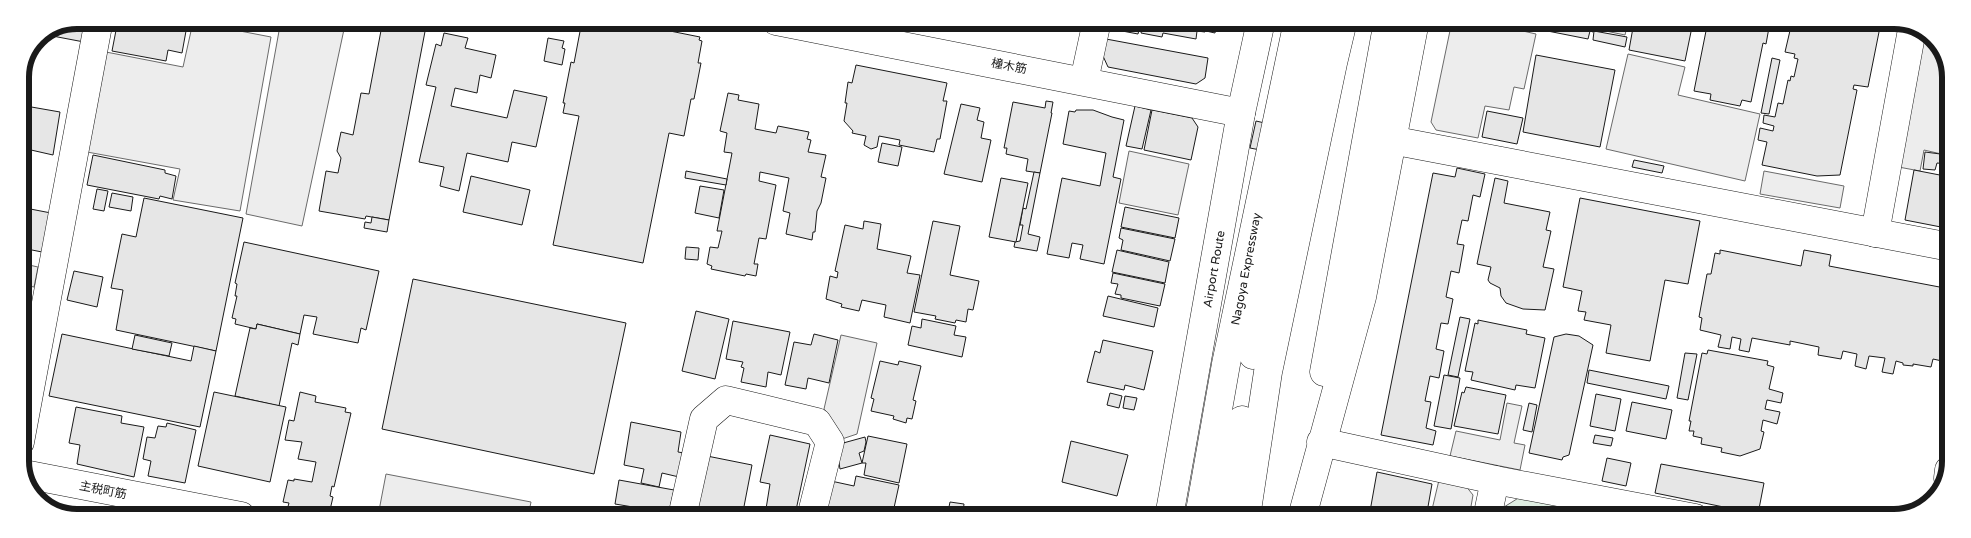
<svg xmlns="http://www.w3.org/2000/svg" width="1971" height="538" viewBox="0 0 1971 538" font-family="'Varela Round','Noto Sans JP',sans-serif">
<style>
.green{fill:#e0efe3;stroke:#6a6a6a}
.parking{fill:#ededed;stroke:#6a6a6a}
.building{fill:#e6e6e6;stroke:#1a1a1a}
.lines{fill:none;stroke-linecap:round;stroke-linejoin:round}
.street-casing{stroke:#1a1a1a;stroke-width:29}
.highway-casing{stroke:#1a1a1a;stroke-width:29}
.street{stroke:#fff;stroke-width:28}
.highway{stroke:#fff;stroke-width:28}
.labels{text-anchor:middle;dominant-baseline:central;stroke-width:4;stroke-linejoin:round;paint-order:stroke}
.street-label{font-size:12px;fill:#1a1a1a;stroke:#fff}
.rim{fill:none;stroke:#1a1a1a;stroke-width:6}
</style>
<rect width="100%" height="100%" fill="#fff"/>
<path class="green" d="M1520 497 1630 518H1501L1504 507Z"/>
<g class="parking">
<path d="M281 20H346L302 226 246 214Z"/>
<path d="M1452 21H1479L1536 34 1524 89 1514 87 1509 110 1485 106 1478 138 1436 130 1431 122Z"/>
<path d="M193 22 271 37 240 211 173 200 180 169 87 152 106 52 183 67Z"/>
<path d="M1597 22H1628L1625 35 1596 29Z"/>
<path d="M1919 29 1937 40 1951 73 1950 156 1924 150 1920 171 1893 166Z"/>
<path d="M1628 54 1685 67 1678 95 1760 114 1745 181 1606 149Z"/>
<path d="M1129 151 1189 164 1178 215 1119 203Z"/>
<path d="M1764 171 1844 186 1840 208 1760 194Z"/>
<path d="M20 263 38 267 34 287 20 284Z"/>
<path d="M841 335 877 343 857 434 833 442 836 427 824 409Z"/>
<path d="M1507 403 1522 406 1514 443 1525 445 1520 470 1450 456 1456 431 1500 440Z"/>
<path d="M386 474 531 502 528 517 378 516Z"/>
<path d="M1439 480 1465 485 1473 495 1469 518H1430Z"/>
</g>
<g class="building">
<path d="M77 20H86L84 42 42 34Z"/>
<path d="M118 20H188L182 53 168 50 166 61 112 51Z"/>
<path d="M195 20H227L226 26Z"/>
<path d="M234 20H274L273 28Z"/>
<path d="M383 20 427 21 389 220 366 216 365 219 319 211 326 171 338 173 341 158 337 151 341 132 353 135 361 93 369 94Z"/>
<path d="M582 21H620L700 37 699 40 702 41 698 63H701L694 99H691L684 136 669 133 643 263 553 245 579 116 563 113 565 103H563L571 62 574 63Z"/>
<path d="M1031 21H1060L1059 27Z"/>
<path d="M1119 21H1141L1138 34 1117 30Z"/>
<path d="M1141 21H1217L1215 33 1206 31 1205 32 1197 31 1196 39 1163 33 1162 37 1141 33 1143 25H1140Z"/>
<path d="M1512 21 1595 22 1593 32 1590 31 1588 39 1512 24Z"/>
<path d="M1634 22H1693L1685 61 1629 50Z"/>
<path d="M1704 22H1770L1766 44 1763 43 1751 102 1742 100 1740 106 1710 100 1711 94 1694 91 1706 31H1702Z"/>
<path d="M1792 22H1881L1868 87 1854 85 1853 89 1857 90 1840 175 1817 176 1762 165 1767 142 1758 140 1760 128 1773 131 1774 126 1763 123 1764 115 1775 117 1778 103 1783 104 1788 80 1790 81 1791 76 1794 77 1798 59 1794 58 1795 54 1785 52Z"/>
<path d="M1594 31 1627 37 1625 47 1593 40Z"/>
<path d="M444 33 468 38 465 48 496 55 491 78 480 75 477 93 455 88 451 106 507 118 514 90 547 97 536 147 512 142 508 162 467 153 459 191 440 186 444 167 419 162 436 87 426 85 436 44 441 46Z"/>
<path d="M548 38 564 41 562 48 565 49 562 65 544 61Z"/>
<path d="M1106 39 1208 58 1205 78 1196 84 1108 67 1103 56Z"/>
<path d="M1536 55 1615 70 1600 147 1523 132Z"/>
<path d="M1772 58 1780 60 1769 114 1761 113Z"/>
<path d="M856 65 947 83 943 101H947L940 139H937L934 152 899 145 900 140 879 136 877 147 871 149 864 145 866 136 852 133 853 131 844 121 847 103H845L848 82 852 83Z"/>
<path d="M22 71 29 72 25 100 20 99V77Z"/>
<path d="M728 93 739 95 738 100 759 104 755 129 776 133 778 126 809 132 807 139 811 140 808 152 826 155 821 177 826 178 821 203 817 211 815 232H813L812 240 786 234 790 213 783 211 789 178 760 172 759 181 776 185 766 239 759 238 754 264H758L756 276 746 274 745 276 711 269 712 266 707 264 710 247 718 248 722 231H717L732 153 724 152 727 133 720 131Z"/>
<path d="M1046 101 1053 102 1051 113H1052L1040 173 1026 171 1028 159 1006 154 1007 148H1004L1013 102 1045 108Z"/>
<path d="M961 104 980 108 977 120 984 122 981 138 991 140 982 182 944 174Z"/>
<path d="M20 105 60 112 53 155 31 150 29 161 26 163H20Z"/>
<path d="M1135 106 1151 110 1142 149 1126 146Z"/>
<path d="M1076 110H1093L1112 117 1124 120 1113 177 1121 179 1104 264 1080 259 1083 245 1072 243 1069 258 1047 254 1062 178 1100 186 1106 153 1063 144 1069 111 1075 112Z"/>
<path d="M1152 110 1192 118 1198 127 1191 160 1144 150Z"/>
<path d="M1487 111 1523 118 1517 144 1482 137Z"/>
<path d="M1256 121 1291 129 1286 155 1250 148Z"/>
<path d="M882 143 902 147 898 166 878 162Z"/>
<path d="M1925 152 1948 155V164L1937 163 1935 170 1923 169Z"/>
<path d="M93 155 165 170V173L176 176 172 199 160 196 159 199 87 185Z"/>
<path d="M1634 160 1664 166 1662 173 1632 167Z"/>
<path d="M1457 168 1485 174 1480 197 1473 195 1468 221 1462 220 1457 244 1464 245 1459 273 1451 271 1446 297 1453 299 1448 324 1441 323 1436 349 1444 351 1439 378 1430 376 1425 401 1431 402 1426 428 1436 431 1433 445 1381 435 1433 173 1455 177Z"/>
<path d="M1914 170 1950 177V206L1946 228 1905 220Z"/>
<path d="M686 171 727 179 726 185 685 178Z"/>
<path d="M1034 172 1040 173 1028 234 1040 237 1037 251 1014 247 1015 242 1020 241 1023 225H1020L1023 208 1026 209Z"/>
<path d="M471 176 530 190 522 225 463 212Z"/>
<path d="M1001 178 1028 183 1016 242 989 237Z"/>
<path d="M1495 178 1508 181 1504 203 1550 212 1546 230 1551 231 1543 267 1554 269 1545 310 1523 309 1506 303 1501 296 1500 288 1490 283 1488 280 1491 267 1477 264Z"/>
<path d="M700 186 724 190 719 218 695 213Z"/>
<path d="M97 189 108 191 104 211 93 209Z"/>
<path d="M112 193 133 197 131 211 109 207Z"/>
<path d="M144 198 243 218 216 351 116 330 123 290 111 288 122 234 136 237Z"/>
<path d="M1580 198 1700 221 1688 284 1665 280 1650 361 1606 353 1611 325 1584 320 1586 312 1578 311 1582 291 1563 287Z"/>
<path d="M20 207 51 213 42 252 22 248 20 255Z"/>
<path d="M1125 207 1179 218 1175 238 1121 227Z"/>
<path d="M372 217 389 220 387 232 364 228 365 222 371 223Z"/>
<path d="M864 221 881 224 877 249 911 256 907 273 920 275 910 323 884 317 886 305 862 300 859 311 841 307 842 304 826 299 830 276 837 278 838 272 835 271 845 225 863 229Z"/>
<path d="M933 221 960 226 950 275 979 281 973 310 968 309 966 322 956 320 955 323 935 319 936 316 914 312Z"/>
<path d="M1121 228 1175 239 1170 261 1121 250 1123 240 1119 238Z"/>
<path d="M244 242 379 271 366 330 361 328 358 343 313 334 317 317 304 315 300 334 257 324 256 329 235 324 236 319 232 318 237 296H235L237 284 235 283Z"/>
<path d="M686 247 699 248 698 260 685 259Z"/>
<path d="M1117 250 1169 262 1165 283 1112 272Z"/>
<path d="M1720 250 1801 266 1804 250 1831 255 1829 266 1950 289V347L1948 355 1944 354 1942 361 1933 359 1931 367 1913 364V366L1903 365V363L1896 361 1893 374 1882 372 1885 358 1869 356 1866 369 1855 366 1857 354 1843 351 1841 359 1818 355 1819 347 1790 341V345L1752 338 1749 352 1739 350 1741 339 1732 337 1730 349 1718 347 1721 335 1700 330 1702 318 1699 317 1707 274H1711L1715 253 1720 254Z"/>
<path d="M74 271 103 277 97 307 67 300Z"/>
<path d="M1113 273 1165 284 1160 306 1121 298V295L1115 294 1118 284 1111 283Z"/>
<path d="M413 279 626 323 594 474 382 429Z"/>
<path d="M1108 296 1158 308 1154 327 1103 316Z"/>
<path d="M20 299 28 301 27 305 29 306 28 311 31 312 20 354Z"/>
<path d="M696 311 729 319 715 379 682 371Z"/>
<path d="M1460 317 1470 319 1458 377 1448 375Z"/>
<path d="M922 319 956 326 954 335 966 337 962 357 908 345 912 326 921 328Z"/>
<path d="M1478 320 1527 330 1526 334 1545 338 1535 388 1516 385 1515 390 1471 380 1473 372 1465 371 1475 323 1478 324Z"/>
<path d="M733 321 790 332 781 375 768 372 766 387 741 382 744 368 741 367 743 362 726 359Z"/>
<path d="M257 324 300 334 298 345 292 343 279 406 235 396 250 328 256 329Z"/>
<path d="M62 334 191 361 194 346 216 351 200 427 49 396Z"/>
<path d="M814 334 838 340 829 383 808 378 806 389 785 385 794 342 811 345Z"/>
<path d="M1566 334 1579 336 1593 345 1569 455 1563 457 1562 460 1529 453 1554 337Z"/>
<path d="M135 335 172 343 169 356 132 349Z"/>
<path d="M1103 340 1153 351 1144 390 1125 385 1124 390 1087 382 1095 351 1100 353Z"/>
<path d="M1708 350 1768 361 1767 365 1774 367 1769 389 1783 393 1781 403 1767 400 1765 409 1780 412 1777 424 1763 420 1761 431 1764 432 1760 449 1740 456 1721 452 1722 448 1701 444 1702 438 1693 436 1694 431H1689L1691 421H1689L1702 353 1707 354Z"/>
<path d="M1685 353 1697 354 1688 400 1677 398Z"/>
<path d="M880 361 898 365 899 361 921 366 913 400 916 401 912 419 907 418 906 423 893 419 894 416 871 411 874 399 871 398Z"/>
<path d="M1589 370 1669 386 1666 399 1587 383Z"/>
<path d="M1444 375 1460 378 1451 429 1434 426Z"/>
<path d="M1466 387 1506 395 1498 434 1454 426 1462 392 1464 393Z"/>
<path d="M214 392 286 407 270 482 198 466Z"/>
<path d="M300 392 316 396 315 402 346 408 345 412 351 413 334 487 332 486 330 496 333 497 330 510 328 509 326 516 287 510 289 503 283 502 288 480 294 481V479L312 482 316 462 298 459 302 442 285 440 289 420 294 421Z"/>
<path d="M1110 393 1122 396 1119 408 1107 405Z"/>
<path d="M1596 394 1621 399 1615 431 1590 426Z"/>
<path d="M1125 396 1137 398 1134 410 1123 408Z"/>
<path d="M1632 402 1672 410 1666 439 1626 431Z"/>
<path d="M1529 403 1537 405 1532 432 1523 430Z"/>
<path d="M76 407 122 416 121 423 144 427 134 477 77 464 80 445 69 443Z"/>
<path d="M631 422 681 432 678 452 684 453 679 477 662 473 659 487 641 483 644 469 624 465Z"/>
<path d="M167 423 196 430 185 483 148 476 151 461 143 459 147 437 155 438 158 426 166 427Z"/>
<path d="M770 435 810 444 795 515 766 509 770 484 760 482Z"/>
<path d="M1595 435 1613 438 1611 446 1593 443Z"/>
<path d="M868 436 907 444 899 483 864 475 866 463H862Z"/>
<path d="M865 437 866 442 864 451 859 453 862 463 840 469 836 445Z"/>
<path d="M1071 441 1128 455 1117 496 1062 482Z"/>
<path d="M707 456 752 465 742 517H695Z"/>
<path d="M1607 458 1631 463 1626 486 1602 481Z"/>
<path d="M1661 464 1764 483 1758 514 1655 493Z"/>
<path d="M1377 472 1432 484 1426 518 1369 517Z"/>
<path d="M856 476 899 485 892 517H821L831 481 854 486Z"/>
<path d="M619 480 674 490 669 513 615 504Z"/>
<path d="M950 502 964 504 963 512 987 517H947Z"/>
</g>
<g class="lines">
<g class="street-casing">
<g id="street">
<path d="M776 21 1241 113"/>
<path d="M1084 81 1097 21"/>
<path d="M1391 140 1950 247"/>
<path d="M1875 233 1913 24"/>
<path d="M20 442 99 20"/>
<path d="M1321 442 1495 480 1695 518"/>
<path d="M24 474 241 516"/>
<path d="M1948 478 1949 470"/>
<path d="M682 517 704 419 726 400 817 422 830 442 811 517"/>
<path d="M1487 518 1495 480"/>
</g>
</g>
<g class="highway-casing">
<g id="highway">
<path d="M1253 355 1284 181 1312 51 1321 21"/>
<path d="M1324 372 1388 21"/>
<path d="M1169 517 1241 113 1261 21"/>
<path d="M1199 517 1226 364 1298 21"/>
<path d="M1226 517 1242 420"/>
<path d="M1246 517 1268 372 1333 63 1343 21"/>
<path d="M1302 517 1362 297 1415 21"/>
</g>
</g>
<use href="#street" class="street"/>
<use href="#highway" class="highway"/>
</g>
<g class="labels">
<g class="street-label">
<text transform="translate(1009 66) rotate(11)">橦木筋</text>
<text transform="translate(1214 269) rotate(-80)">Airport Route</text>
<text transform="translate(1246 269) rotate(-79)">Nagoya Expressway</text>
<text transform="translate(103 490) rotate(11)">主税町筋</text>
</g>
</g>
<path d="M0 0H1971V538H0ZM77 29H1894A48 48 0 0 1 1942 77V461A48 48 0 0 1 1894 509H77A48 48 0 0 1 29 461V77A48 48 0 0 1 77 29Z" fill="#fff" fill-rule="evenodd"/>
<path class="rim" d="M77 29H1894A48 48 0 0 1 1942 77V461A48 48 0 0 1 1894 509H77A48 48 0 0 1 29 461V77A48 48 0 0 1 77 29Z"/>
</svg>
